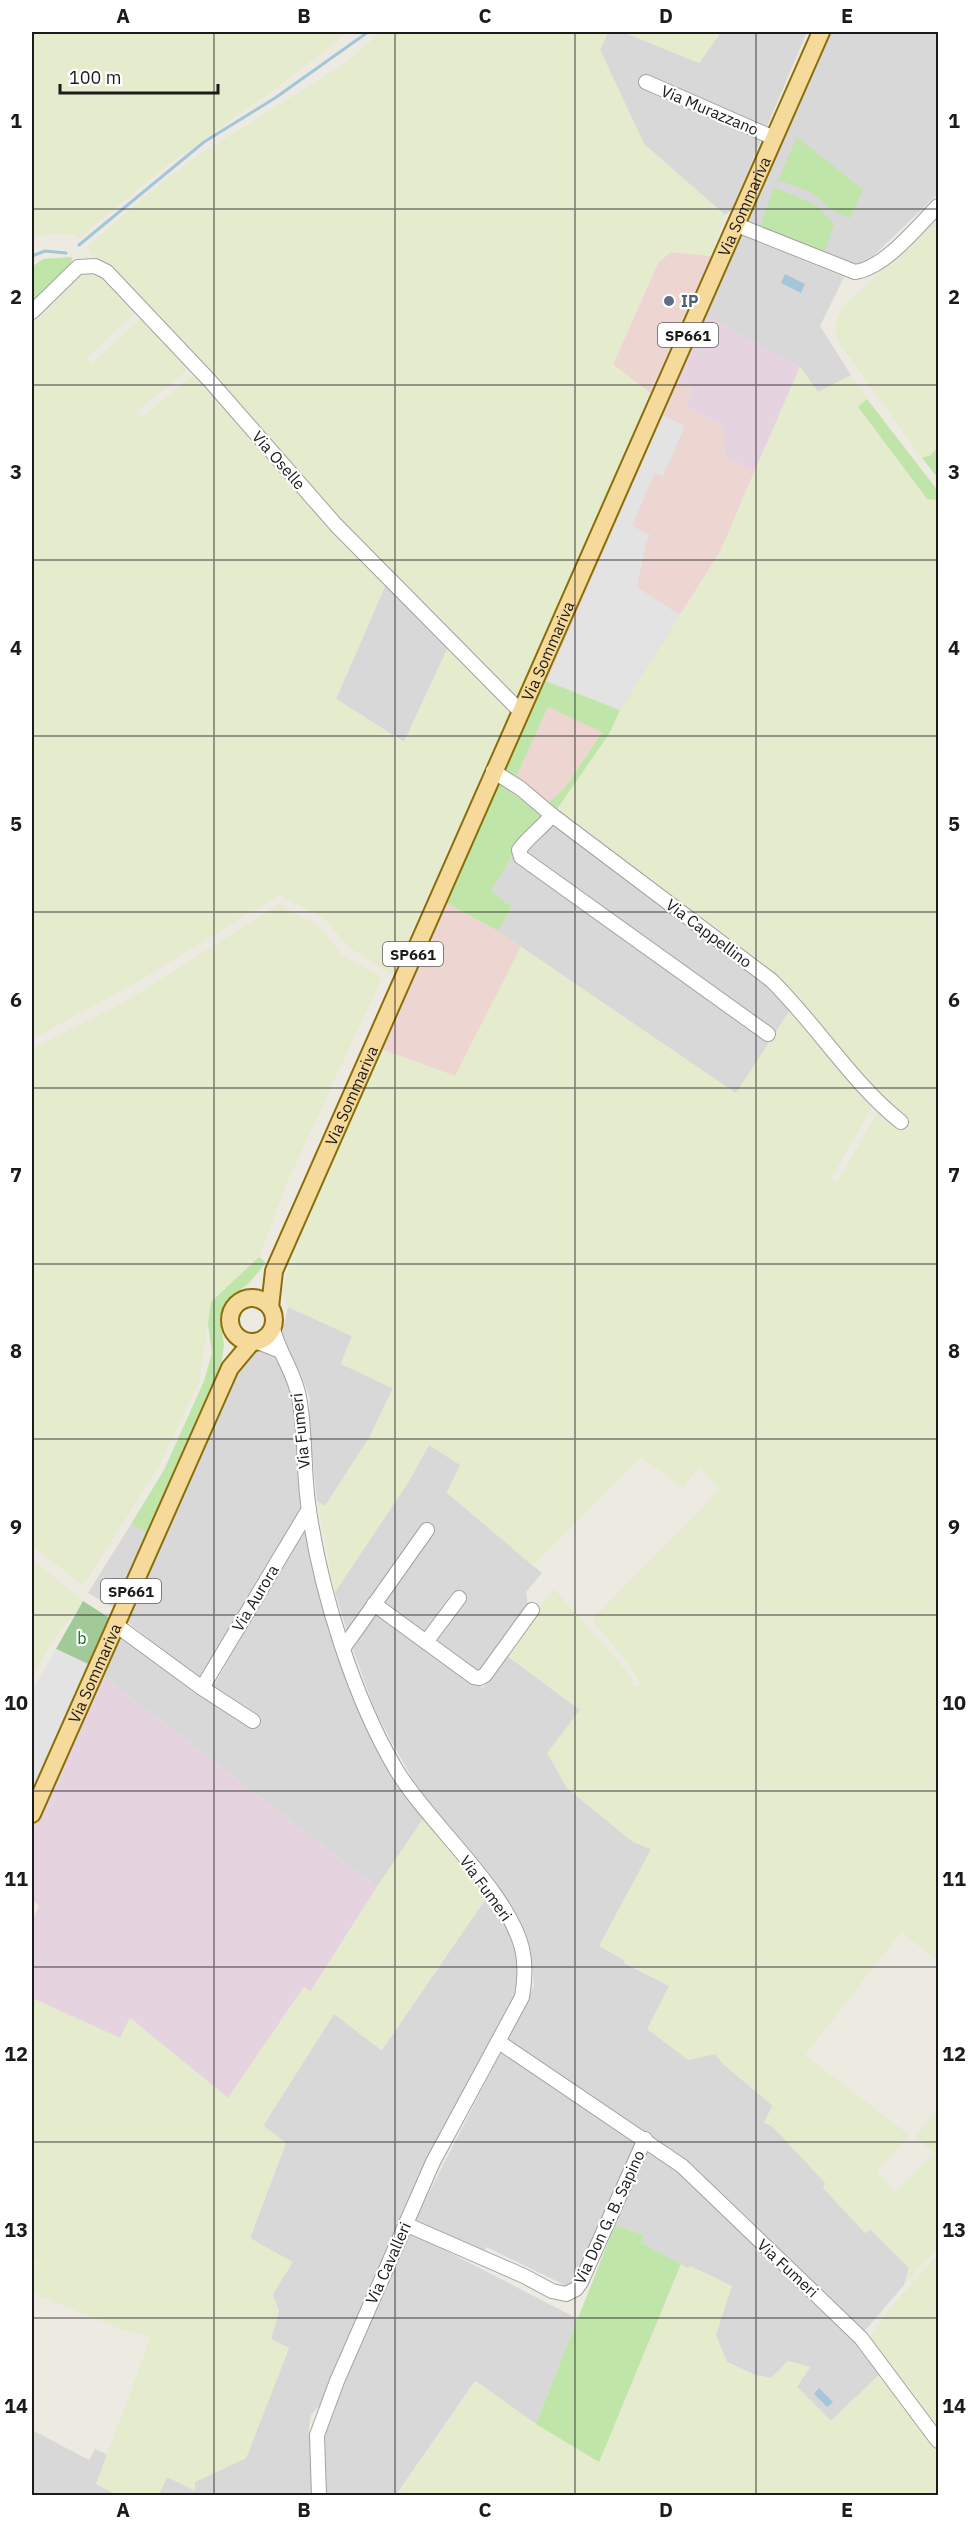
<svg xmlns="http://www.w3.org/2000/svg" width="970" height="2527" viewBox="0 0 970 2527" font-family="'IBM Plex Sans',sans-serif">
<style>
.residential{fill:#d9d8d8}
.commercial{fill:#edd5d1}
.industrial{fill:#e5d3e0}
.farmland{fill:#e5ebcd}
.grass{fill:#bfe5a9}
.forest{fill:#a1ca98}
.parking{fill:#e3e3e3}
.water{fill:#a3c6d8}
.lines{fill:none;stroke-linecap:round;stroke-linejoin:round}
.stream{stroke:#a3c6d8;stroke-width:3}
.minor-casing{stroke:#a2a2a2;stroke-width:16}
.major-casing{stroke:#8a6f08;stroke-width:20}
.minor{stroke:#fff;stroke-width:14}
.major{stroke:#f6da9c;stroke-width:16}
.grid{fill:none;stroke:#1b1b1b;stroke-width:1.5;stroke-opacity:0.55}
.service-dot{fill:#5c6f8a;stroke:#fff;stroke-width:2}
.labels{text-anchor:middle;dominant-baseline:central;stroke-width:4.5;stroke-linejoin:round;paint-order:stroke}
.shield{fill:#fff;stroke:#5f5f5f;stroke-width:1.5}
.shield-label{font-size:15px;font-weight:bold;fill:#1b1b1b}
.street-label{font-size:16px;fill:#1b1b1b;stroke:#fff}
.service-label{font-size:16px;font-weight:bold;fill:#4e5e75;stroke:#fff;text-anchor:start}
.park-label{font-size:16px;fill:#117224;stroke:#fff}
.neatline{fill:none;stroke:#1b1b1b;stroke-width:2}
.grid-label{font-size:20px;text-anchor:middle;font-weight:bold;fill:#1b1b1b}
</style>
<rect width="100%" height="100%" fill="#eceae1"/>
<g class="residential">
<path d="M608 32H623L699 63 721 32H807L731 211 725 215 644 144 600 50Z"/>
<path d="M829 32H938V194L869 260 856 265 846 264 746 222Z"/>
<path d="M741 235 844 277 820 326 851 375 818 392 800 367 704 315Z"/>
<path d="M386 584 449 645 404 742 336 699Z"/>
<path d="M544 814 774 987 792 1007 736 1094 498 931 512 907 491 891 522 839Z"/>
<path d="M288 1307 352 1336 341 1364 393 1388 369 1438 325 1506 317 1501 309 1423 310 1398 302 1377 281 1338Z"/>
<path d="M257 1348 268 1349 278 1359 292 1386 305 1509 202 1681 125 1620 242 1360Z"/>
<path d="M429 1445 461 1465 447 1493 542 1573 526 1592 528 1607 480 1673 375 1596 347 1631 335 1592 407 1484Z"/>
<path d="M307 1521 319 1593 340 1650 425 1816 377 1887 100 1674 121 1630 207 1698Z"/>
<path d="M131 1524 148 1533 114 1608 88 1593Z"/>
<path d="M379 1612 483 1688 506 1655 580 1710 548 1753 567 1788 633 1842 651 1849 624 1963 669 1986 722 2063 773 2106 764 2122 773 2127 826 2183 865 2233 870 2229 909 2268 904 2285 863 2333 726 2206 508 2041 511 2028 534 1986 531 1954 515 1916 413 1780 376 1713 351 1644Z"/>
<path d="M489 1894 510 1926 521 1955 520 1999 479 2069 327 2398 311 2415 309 2428 315 2495 158 2496 167 2477 195 2490V2482L246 2458 289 2348 271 2339 279 2311 250 2238 286 2143 263 2126 334 2014 382 2050Z"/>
<path d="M503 2048 638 2139 573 2289 486 2247 483 2254 414 2222Z"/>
<path d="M649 2146 848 2328 882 2372 831 2421 797 2387 810 2367 788 2361 771 2378 755 2375 727 2362 687 2268 641 2243 644 2235 615 2225Z"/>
<path d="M408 2231 578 2319 536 2424 475 2381 396 2495H326L323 2441 329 2421Z"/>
<path d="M32 2430 89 2460 95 2449 108 2455 96 2484 117 2495H32Z"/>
</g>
<g class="commercial">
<path d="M670 252 711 256 650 393 613 365 658 263Z"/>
<path d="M674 380 693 388 684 406 720 424 723 430 725 458 755 470 721 550 620 710 543 680Z"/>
<path d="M548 707 602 731 564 789 547 804 515 779Z"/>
<path d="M445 902 498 931 521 947 455 1076 381 1049Z"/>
</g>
<g class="industrial">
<path d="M704 315 800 367 755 470 725 458 723 430 720 424 684 406 693 388 674 380Z"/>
<path d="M100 1674 377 1887 310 1992 304 1987 228 2098 130 2018 120 2038 32 1998V1920L39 1906 32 1900V1831Z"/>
</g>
<g class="farmland">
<path d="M32 32H348L283 83 166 166 78 239 76 235 56 233 32 239Z"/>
<path d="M379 32H608L600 50 644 144 725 215 711 256 671 252 658 263 613 364 650 393 519 695 509 691 328 506 158 314 117 273 92 255 88 246 152 190 197 156 341 66 369 43Z"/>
<path d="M623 32H721L699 63Z"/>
<path d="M938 218V447L931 455 922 458 840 344 835 333 838 317 843 307Z"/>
<path d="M90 272 102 275 136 312 86 358 91 364 140 319H146L186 362 185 372 137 411 142 417 194 375 386 584 336 699 404 742 449 645 511 710 392 975 349 947 324 918 279 895 142 979 32 1039V319L81 274Z"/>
<path d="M800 367 818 392 851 375 867 399 858 408 926 499 938 500V1961L901 1932 805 2055 909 2135 877 2172 895 2192 934 2154 916 2136 938 2108V2248L904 2285 909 2268 900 2258 871 2229 865 2233 823 2188 825 2183 773 2127 764 2122 773 2105 722 2063 716 2054 688 2060 647 2029 669 1986 599 1946 651 1849 633 1842 567 1788 547 1753 580 1710 506 1655 554 1589 631 1676 634 1687 642 1686 629 1664 592 1620 720 1489 699 1467 683 1488 641 1457 533 1566 447 1492 460 1465 429 1445 407 1484 335 1592 317 1501 325 1506 369 1438 393 1389 341 1363 352 1336 288 1307 282 1291 300 1228 381 1049 455 1076 521 947 736 1093 792 1007 868 1094 871 1108 830 1180 837 1182 878 1112 883 1110 904 1129 910 1126 877 1094 832 1043 800 1000 555 812 609 734 620 710 721 550Z"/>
<path d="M279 904 317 925 343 956 382 977 286 1185 259 1257 211 1302 199 1382 160 1464 83 1586 32 1545V1049L125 1002Z"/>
<path d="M32 1559 83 1601 49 1646 32 1678Z"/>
<path d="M425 1816 489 1894 381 2050 334 2014 263 2125 286 2143 250 2238 293 2262 272 2296 279 2311 271 2339 289 2348 246 2458 195 2482V2491L167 2477 158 2495H117L96 2484 151 2337 126 2331 37 2295 32 2290V2279L37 2262 32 2258V1998L120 2038 130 2018 228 2098 304 1987 311 1992 377 1887Z"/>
<path d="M938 2255V2433L868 2340 896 2301Z"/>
<path d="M681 2264 687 2268 691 2266 732 2286 716 2335 727 2362 755 2375 771 2378 788 2361 810 2367 797 2387 831 2421 882 2372 938 2449V2495L396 2496 476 2381 536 2424 667 2302Z"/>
</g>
<g class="grass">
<path d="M797 137 863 190 850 218 832 210 811 192 778 180Z"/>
<path d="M774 187 814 204 834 224 825 252 760 227Z"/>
<path d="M72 257C72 271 42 296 32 306V267L43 259Z"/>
<path d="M867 399 938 491V500L927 499 858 407Z"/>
<path d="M938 447V478L922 458 931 455Z"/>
<path d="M543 680 620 710 609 734 555 812 547 804 564 789 602 732 548 707 515 779 503 771Z"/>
<path d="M498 783 544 814 522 839 491 891 512 907 498 931 445 902Z"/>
<path d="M259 1257 266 1263 248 1284 228 1299 220 1319 224 1345 220 1373 148 1533 131 1524 164 1470 204 1381 212 1353 208 1324 211 1302Z"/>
<path d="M615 2225 644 2235 641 2243 681 2264 599 2462 536 2424Z"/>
</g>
<path class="forest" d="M83 1601 111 1619 90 1665 56 1649Z"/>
<g class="parking">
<path d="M663 415 685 426 663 476 655 473 632 526 650 535 646 544 637 587 680 615 620 710 547 681Z"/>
<path d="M56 1649 90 1665 32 1799V1691Z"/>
</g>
<g class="water">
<path d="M785 274 805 284 801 293 781 283Z"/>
<path d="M819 2388 833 2402 827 2407 814 2394Z"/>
</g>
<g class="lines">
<g class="stream">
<path d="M79 245 204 142 275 98 368 32"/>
<path d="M32 256 45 251 66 253"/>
</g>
<g class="minor-casing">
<g id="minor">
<path d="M646 82 774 138"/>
<path d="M737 225 855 272C885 268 917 227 938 206"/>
<path d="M32 312 78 267 95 266 107 272 210 381 336 525 521 712"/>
<path d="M493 771 520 788 552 815 771 980C817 1025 851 1082 901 1122"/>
<path d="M552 815C542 828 528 837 519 850L521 857 768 1034"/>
<path d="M273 1329C279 1353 295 1374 299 1397 306 1434 303 1473 309 1510 321 1593 354 1699 397 1771 430 1825 507 1890 522 1948 526 1965 525 1980 522 1997L433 2162 337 2381 317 2435 319 2496"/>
<path d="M258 1342 278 1350"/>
<path d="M374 1604 474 1677 480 1678 485 1675 532 1610"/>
<path d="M116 1625 202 1688 253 1721"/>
<path d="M426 1642 459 1598"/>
<path d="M344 1647 427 1530"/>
<path d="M202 1688 309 1509"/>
<path d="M499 2042 682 2166 861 2338 938 2441"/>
<path d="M405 2224 524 2276 552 2291 566 2294 576 2289 581 2282 645 2139"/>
</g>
</g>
<g class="major-casing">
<g id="major">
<circle cx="252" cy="1320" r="22"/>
<path id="s1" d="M270 1307 274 1271 821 32"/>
<path id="s2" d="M32 1814 230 1368 251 1343"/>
</g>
</g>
<use href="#minor" class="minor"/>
<use href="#major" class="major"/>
</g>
<path class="grid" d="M214 32V2496M395 32V2496M575 32V2496M756 32V2496M32 209H938M32 385H938M32 560H938M32 736H938M32 912H938M32 1088H938M32 1264H938M32 1439H938M32 1615H938M32 1791H938M32 1967H938M32 2142H938M32 2318H938"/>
<circle class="service-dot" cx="669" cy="301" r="6"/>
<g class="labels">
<g class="shield">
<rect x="658" y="323" width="60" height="24" rx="4.5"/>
<rect x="383" y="942" width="60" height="24" rx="4.5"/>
<rect x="101" y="1579" width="60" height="24" rx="4.5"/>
</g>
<g class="shield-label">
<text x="688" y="335">SP661</text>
<text x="413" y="954">SP661</text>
<text x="131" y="1591">SP661</text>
</g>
<g class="street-label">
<text transform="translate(710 110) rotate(23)">Via Murazzano</text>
<text stroke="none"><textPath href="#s1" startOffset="1200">Via Sommariva</textPath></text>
<text transform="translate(279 460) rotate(49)">Via Oselle</text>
<text stroke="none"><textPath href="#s1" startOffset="714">Via Sommariva</textPath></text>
<text transform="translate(709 933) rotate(37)">Via Cappellino</text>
<text stroke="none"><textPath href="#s1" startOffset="228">Via Sommariva</textPath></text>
<text transform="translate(300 1431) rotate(-96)">Via Fumeri</text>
<text transform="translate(255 1598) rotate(-59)">Via Aurora</text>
<text stroke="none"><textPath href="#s2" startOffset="154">Via Sommariva</textPath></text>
<text transform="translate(486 1888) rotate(54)">Via Fumeri</text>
<text transform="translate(609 2217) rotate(-65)">Via Don G. B. Sapino</text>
<text transform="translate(388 2263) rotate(-66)">Via Cavalleri</text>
<text transform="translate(788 2268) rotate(43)">Via Fumeri</text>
</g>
<g class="service-label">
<text x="681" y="301">IP</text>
</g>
<g class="park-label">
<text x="82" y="1638">b</text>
</g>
</g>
<rect width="970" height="2527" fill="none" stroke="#ffffff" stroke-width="66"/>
<path d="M60 84v9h158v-9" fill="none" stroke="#1b1b1b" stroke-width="3"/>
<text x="69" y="84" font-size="18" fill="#1b1b1b" stroke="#ffffff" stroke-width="4.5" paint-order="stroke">100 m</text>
<rect x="33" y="33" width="904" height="2461" class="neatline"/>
<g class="grid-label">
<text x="123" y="23">A</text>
<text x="304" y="23">B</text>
<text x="485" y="23">C</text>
<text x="666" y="23">D</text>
<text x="847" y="23">E</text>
<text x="16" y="128">1</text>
<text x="954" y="128">1</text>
<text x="16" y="304">2</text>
<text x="954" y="304">2</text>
<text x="16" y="479">3</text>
<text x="954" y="479">3</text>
<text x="16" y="655">4</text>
<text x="954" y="655">4</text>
<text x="16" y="831">5</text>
<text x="954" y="831">5</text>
<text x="16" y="1007">6</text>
<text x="954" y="1007">6</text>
<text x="16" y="1182">7</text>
<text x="954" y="1182">7</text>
<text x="16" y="1358">8</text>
<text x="954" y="1358">8</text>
<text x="16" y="1534">9</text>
<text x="954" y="1534">9</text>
<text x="16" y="1710">10</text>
<text x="954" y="1710">10</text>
<text x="16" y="1886">11</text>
<text x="954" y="1886">11</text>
<text x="16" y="2061">12</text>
<text x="954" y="2061">12</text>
<text x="16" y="2237">13</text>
<text x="954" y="2237">13</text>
<text x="16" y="2413">14</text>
<text x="954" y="2413">14</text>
<text x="123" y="2517">A</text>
<text x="304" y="2517">B</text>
<text x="485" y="2517">C</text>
<text x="666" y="2517">D</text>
<text x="847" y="2517">E</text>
</g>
</svg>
